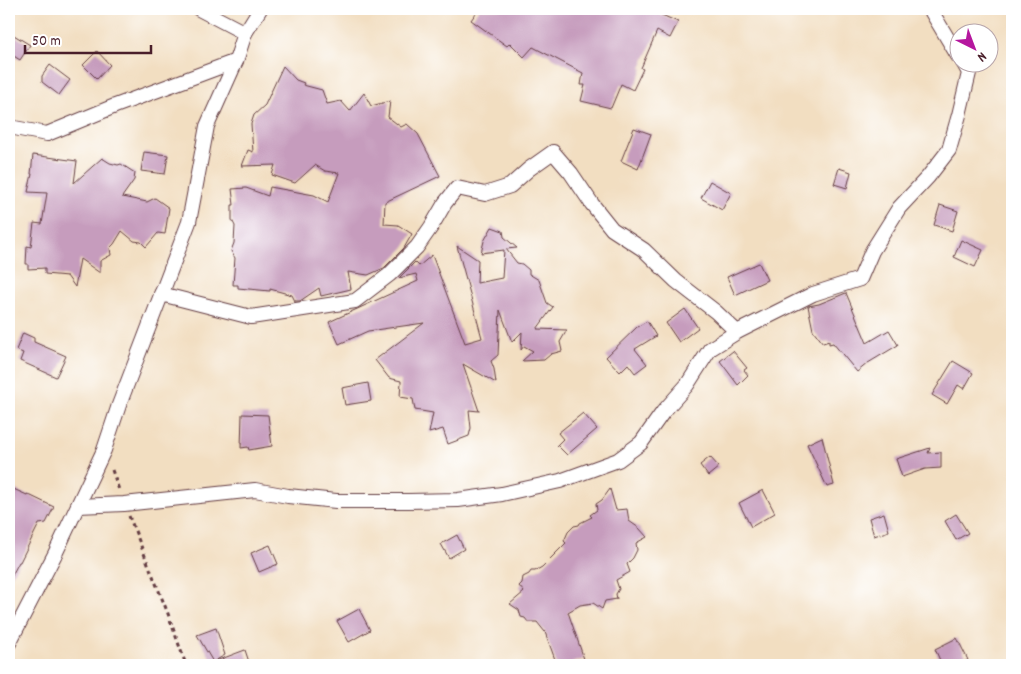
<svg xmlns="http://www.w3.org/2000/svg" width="1021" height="674" viewBox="0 0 1021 674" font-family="Dekko,sans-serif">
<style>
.building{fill:#c69cbd}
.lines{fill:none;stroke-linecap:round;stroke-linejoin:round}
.street-casing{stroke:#633c42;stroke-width:16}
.path{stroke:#633c42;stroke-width:3;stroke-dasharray:4 4;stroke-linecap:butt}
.street{stroke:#fff;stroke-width:14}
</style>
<rect width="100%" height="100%" fill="#fff"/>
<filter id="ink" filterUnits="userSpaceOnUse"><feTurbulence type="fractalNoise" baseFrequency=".02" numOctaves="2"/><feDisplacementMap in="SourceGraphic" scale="10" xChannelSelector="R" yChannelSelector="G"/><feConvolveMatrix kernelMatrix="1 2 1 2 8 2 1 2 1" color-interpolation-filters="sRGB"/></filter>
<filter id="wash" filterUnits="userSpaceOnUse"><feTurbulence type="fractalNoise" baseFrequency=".0096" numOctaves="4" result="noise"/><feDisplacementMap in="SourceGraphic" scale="20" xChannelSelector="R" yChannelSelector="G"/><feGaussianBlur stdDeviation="1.12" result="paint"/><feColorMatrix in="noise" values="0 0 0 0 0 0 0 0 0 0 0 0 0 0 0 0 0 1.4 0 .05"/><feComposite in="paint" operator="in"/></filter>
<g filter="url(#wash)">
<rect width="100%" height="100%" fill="#f2dec1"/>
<g id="blocks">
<g class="building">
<path d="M479 9H648L678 22 670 38 657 31 641 68 643 69 633 90 621 84 611 108 581 101 585 85H581L583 73 533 47 524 57 510 43 507 46 471 20Z"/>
<path d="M9 32 30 45 20 60 9 53Z"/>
<path d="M97 51 110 65 97 79 83 65Z"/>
<path d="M50 65 70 80 59 95 42 82V76Z"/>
<path d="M283 66 296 80 304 83 303 85 322 90 327 104 341 101 350 111 364 93 371 106 390 101 388 117 401 127 407 124 418 134 440 176 385 202 384 224 398 225 412 234 404 248 384 268 368 275 348 272 351 289 321 296 319 288 300 301H295L292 295 270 289V291L238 288V285H233L235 258 231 251 234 243 235 226 232 220V205H234L232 189 246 188 268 196 270 187 314 195 328 202 339 173 325 171 315 165 295 183 272 175 275 165 242 166 248 150 253 152 251 124 254 115 265 105Z"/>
<path d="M634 128 651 134 638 169 621 161Z"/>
<path d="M144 152 168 155 165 174 141 171Z"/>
<path d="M33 155 77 161 74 183 102 158 110 163 118 165 121 164 135 173 134 180 122 197 147 202 155 198 169 208 165 234 158 233 146 247 141 242 134 241 122 231 114 244 110 248 111 255 100 261V273L80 259 75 287 67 276 45 274V268L28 269V264H26L27 246 31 247 34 223 42 224 47 193 28 192 32 174H31Z"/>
<path d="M839 168 851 172 847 188 834 184Z"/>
<path d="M710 181 731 193 722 210 701 198Z"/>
<path d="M940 205 958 211 952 231 934 225Z"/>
<path d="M492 227 503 231 504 237 517 248 506 249 517 263 522 264 529 270V274L539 280 547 303 553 307 537 329 567 330 560 342 562 351 551 354 544 360 522 361 533 351 524 346 521 350 522 332 512 342 500 310 498 355 491 361 494 369 496 383 463 364 479 411 469 410 471 428 469 436 448 444 443 429 429 433 433 413 415 410 413 399 400 397 401 381 389 378 375 360 424 323 368 331 339 344 329 322 418 281 416 274 399 278 415 262 419 266 432 255 465 343 482 338 457 246 478 260 477 283 502 278 504 250 481 253 484 241Z"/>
<path d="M961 240 983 250 975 267 954 257Z"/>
<path d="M759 263 767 280 735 295 727 277Z"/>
<path d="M846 293 867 343 889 330 898 345 868 363 857 372 833 343 829 344V341L823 343 813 330 808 306 819 304Z"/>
<path d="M685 309 698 328 679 342 666 323Z"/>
<path d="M647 321 656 336 635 349 647 364 635 373 628 364 620 372 606 357 637 327Z"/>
<path d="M23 333 34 338V342L66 356 56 377 20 361 23 353 16 350Z"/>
<path d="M733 351 747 368 744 370 748 375 738 385 720 361Z"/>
<path d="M953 361 973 373 964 389 958 385 947 404 932 395Z"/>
<path d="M368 383 371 401 345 405 342 388Z"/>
<path d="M583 413 597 429 567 455 557 445 563 439 558 433Z"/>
<path d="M242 414 268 415 272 446 249 450 248 447 241 448Z"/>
<path d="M822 437 834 485 827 487 807 444Z"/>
<path d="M930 448 928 453 941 452V468L925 469 902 477 896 459Z"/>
<path d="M710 457 719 467 708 476 700 465Z"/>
<path d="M9 487 27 495V494L54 507 46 523 39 524 20 562H19L9 581Z"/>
<path d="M610 489 616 510 627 509 629 521 639 528 647 537 636 543 637 550 633 558 627 564 630 572 616 580 619 589 616 594 617 599 605 601 602 609 593 603 580 605 568 612 584 659 566 665H557L545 632 537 622H528L525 618 521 617 519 610 510 604 524 592 519 586 522 583 523 577 529 574 531 571H535L542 567 566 543 564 541 568 532 574 526 579 525 580 523 592 517 590 515 597 510 596 504 602 500Z"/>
<path d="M763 490 775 513 751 527 739 503Z"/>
<path d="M884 513 889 531 874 536 869 518Z"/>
<path d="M956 514 968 533 956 540 945 521Z"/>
<path d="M457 535 464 549 449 558 441 544Z"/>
<path d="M270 545 278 564 259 572 251 553Z"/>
<path d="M359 609 370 630 349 642 337 621Z"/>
<path d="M216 628 225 655 213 662 197 635Z"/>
<path d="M957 638 968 660 957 665H942L935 649Z"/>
<path d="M245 650 250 665H208V664Z"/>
</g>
</g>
</g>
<g filter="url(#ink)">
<use href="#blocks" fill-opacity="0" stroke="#633c42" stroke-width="1"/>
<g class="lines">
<g class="street-casing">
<g id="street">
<path d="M199 9 245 33"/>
<path d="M930 9 958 56"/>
<path d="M9 127 47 134 115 106 236 61"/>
<path d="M161 294 251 317 355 301 389 275 417 247 431 227 445 203 457 188 485 194 510 186 529 169 553 152 571 173 592 204 612 229 644 250 676 281 716 312 737 332"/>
<path d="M78 506 124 504 255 490 288 496 336 501H408L458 500 502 494 560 481 618 460 641 443 663 412 687 385 710 349 737 332 813 294 860 279 872 251 899 208 928 177 949 150 959 115 969 73 963 62"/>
<path d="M9 643 55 554 104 450 119 405 189 222 207 126 236 61 245 33 260 9"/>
</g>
</g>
<g class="path">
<path d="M112 470 119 490"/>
<path d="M129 516 167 611 186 665"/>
</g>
<use href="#street" class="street"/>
</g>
</g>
<rect width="1021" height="674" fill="none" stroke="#fff" stroke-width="30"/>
<g transform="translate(974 48) rotate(138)"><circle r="24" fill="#ffffff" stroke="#b7a5aa"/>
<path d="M0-4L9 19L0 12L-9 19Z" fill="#b5179e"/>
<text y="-8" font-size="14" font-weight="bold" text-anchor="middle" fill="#4a1f2b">N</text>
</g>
<path d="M25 45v8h126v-8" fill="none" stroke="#4a1f2b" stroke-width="2.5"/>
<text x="32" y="45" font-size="15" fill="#4a1f2b" stroke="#ffffff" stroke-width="4" paint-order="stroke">50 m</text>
</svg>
